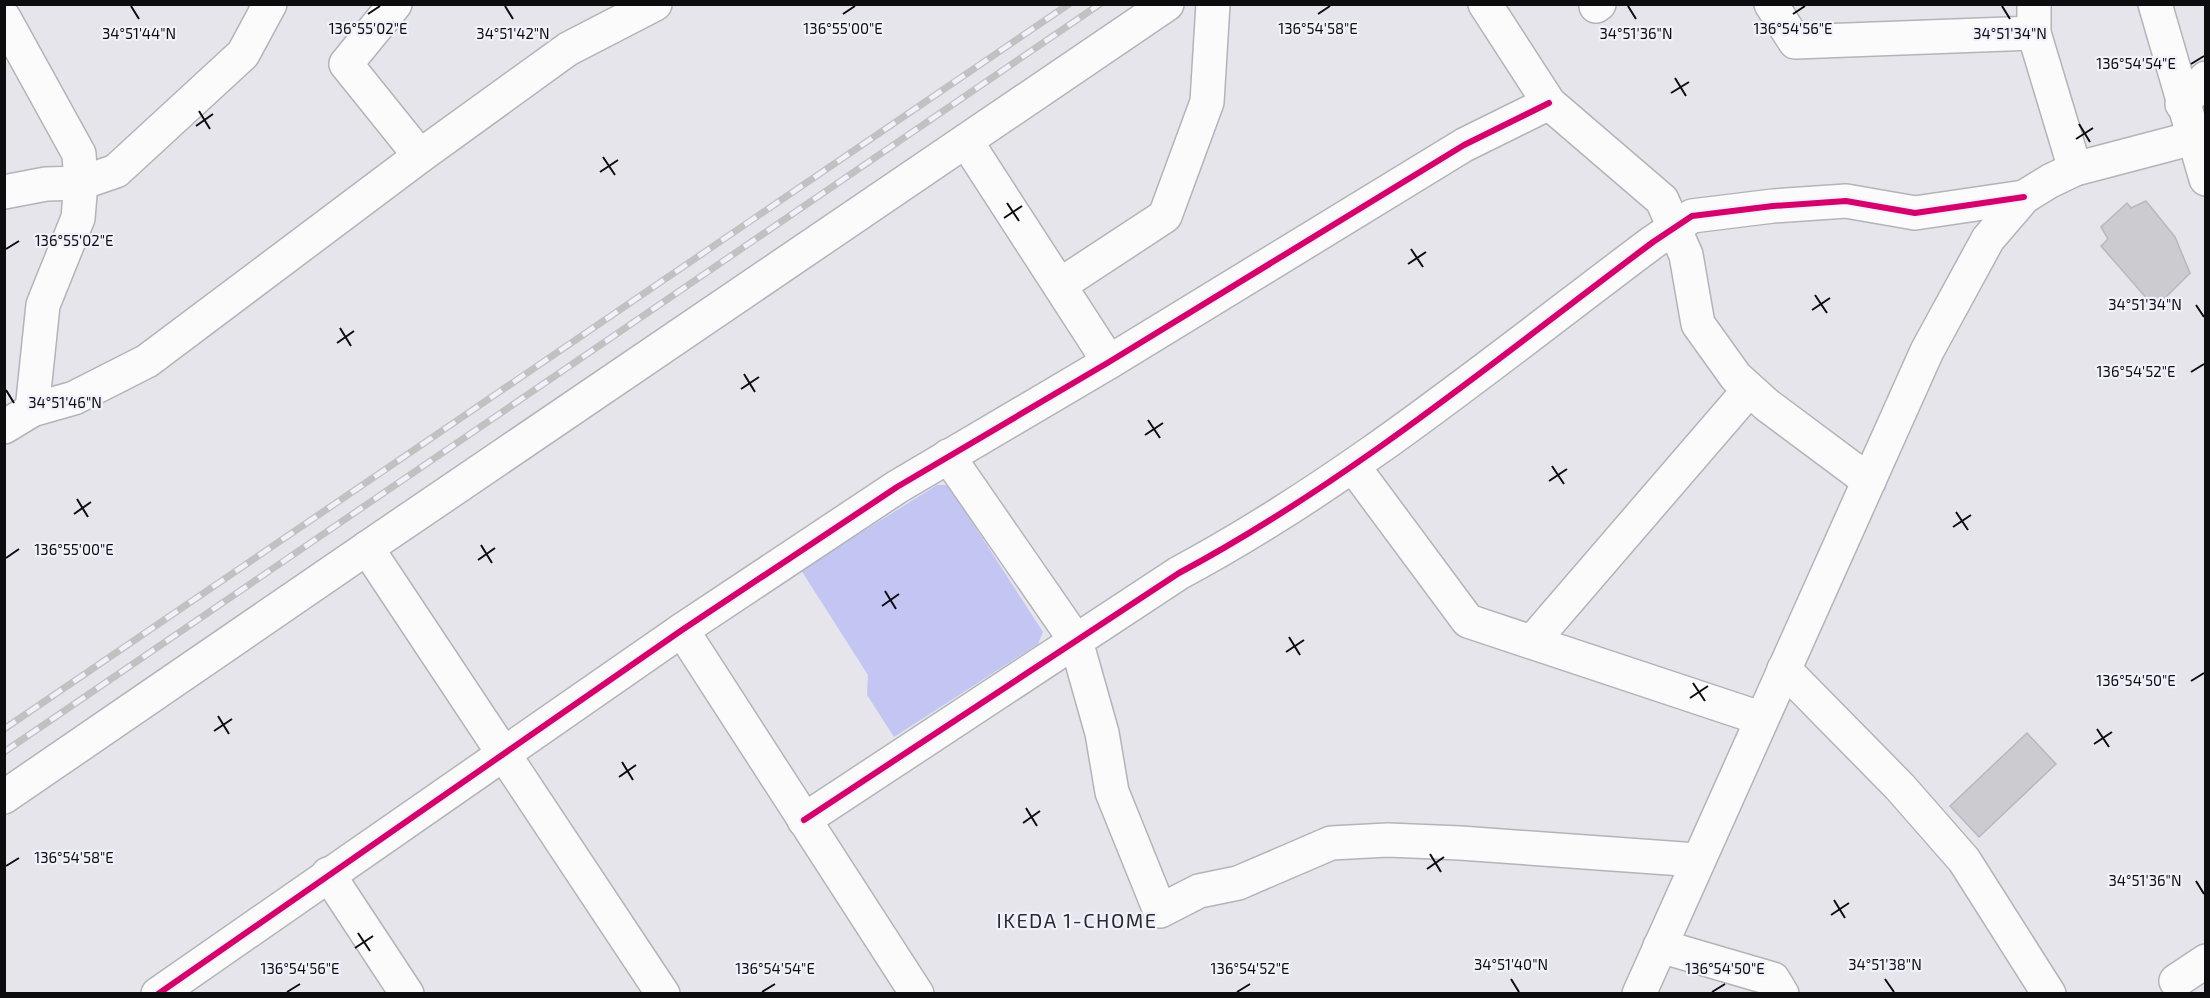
<svg xmlns="http://www.w3.org/2000/svg" width="2210" height="998" viewBox="0 0 2210 998" font-family="'Exo 2',sans-serif">
<style>
.green{fill:#c3c5f3}
.building{fill:#cbcbd0;stroke:#b8b9bd;stroke-width:1.5}
.lines{fill:none;stroke-linecap:round;stroke-linejoin:round}
.minor-casing{stroke:#b3b4b8;stroke-width:36}
.tertiary-casing{stroke:#b3b4b8;stroke-width:36}
.secondary-casing{stroke:#b3b4b8;stroke-width:36}
.minor{stroke:#fbfbfc;stroke-width:33}
.tertiary{stroke:#fbfbfc;stroke-width:33}
.secondary{stroke:#fbfbfc;stroke-width:33}
.rail-casing{stroke:#c1c1c2;stroke-width:7}
.rail{stroke:#f0f1fb;stroke-width:4.5;stroke-dasharray:14;stroke-linecap:butt}
.cycleway-casing{stroke:#f0f1fb;stroke-width:10}
.cycleway{stroke:#d6006c;stroke-width:6}
.ticks{fill:none;stroke:#0d0d10;stroke-width:2}
.labels{text-anchor:middle;dominant-baseline:central;stroke-width:4.5;stroke-linejoin:round;paint-order:stroke}
.neighbourhood-label{font-size:20px;letter-spacing:1.5px;fill:#2a2a32;stroke:#f0f1fb}
.ticks-label{font-size:15px;text-anchor:middle;fill:#0d0d10;stroke:#f0f1fb;stroke-width:4.5;stroke-linejoin:round;paint-order:stroke}
</style>
<rect width="100%" height="100%" fill="#e5e5eb"/>
<path class="green" d="M937 485H948L1043 632 1038 644 894 737 867 695 868 675 801 570Z"/>
<g class="building">
<path d="M2146 201 2175 237 2190 273 2155 308 2101 246 2108 239 2101 227 2127 203 2131 208Z"/>
<path d="M2027 733 2056 764 1979 837 1950 806Z"/>
</g>
<g class="lines">
<g class="minor-casing">
<g id="minor">
<path d="M395 4 346 64 420 156"/>
<path d="M1485 4 1549 103 1662 200 1686 255 1698 324 1736 377 1767 405 1869 481"/>
<path d="M1771 4 1795 42 2034 33"/>
<path d="M2034 4V33L2075 169"/>
<path d="M1596 6 1599 4"/>
<path d="M4 18 79 154 81 183 46 184 4 192"/>
<path d="M2182 104 2206 78"/>
<path d="M966 141 1109 362"/>
<path d="M1060 285 1165 216 1207 102 1213 4"/>
<path d="M32 410 43 305 78 218 81 183 116 171 243 54 270 4"/>
<path d="M4 427 32 410 74 398 147 361 420 156 568 49 655 4"/>
<path d="M948 456 1076 641 1102 733 1112 792 1160 911 1199 891 1238 883 1331 843 1388 840 1460 843 1697 860"/>
<path d="M1353 466 1468 621 1760 718"/>
<path d="M367 548 663 994"/>
<path d="M682 630 917 994"/>
<path d="M1532 642 1749 390"/>
<path d="M1784 669 1900 787 1964 860 2049 994"/>
<path d="M804 820 1179 573C1349 482 1499 357 1653 242L1692 216 1773 206 1846 201 1915 213 2024 197"/>
<path d="M328 874 407 994"/>
<path d="M1660 946 1773 979 1782 994"/>
<path d="M2176 981 2206 961"/>
<path d="M158 994 682 630 897 487 1109 362 1464 145 1549 103"/>
</g>
</g>
<g class="tertiary-casing">
<g id="tertiary">
<path d="M4 797 367 548 1167 4"/>
<path d="M1639 994 1927 351 1988 239 2024 197 2050 181 2075 169 2193 138"/>
</g>
</g>
<g class="secondary-casing">
<path id="secondary" d="M2155 4 2206 179"/>
</g>
<use href="#minor" class="minor"/>
<use href="#tertiary" class="tertiary"/>
<use href="#secondary" class="secondary"/>
<g class="rail-casing">
<g id="rail">
<path d="M4 729 1069 4"/>
<path d="M4 752 1100 4"/>
</g>
</g>
<use href="#rail" class="rail"/>
<g class="cycleway-casing">
<g id="cycleway">
<path d="M804 820 1179 573C1349 482 1499 357 1653 242L1692 216 1773 206 1846 201 1915 213 2024 197"/>
<path d="M158 994 682 630 897 487 1109 362 1464 145 1549 103"/>
</g>
</g>
<use href="#cycleway" class="cycleway"/>
</g>
<path class="ticks" d="M131 6 139 19M505 6 513 19M1628 6 1636 19M2002 6 2010 19M368 14 380 6M843 14 855 6M1318 14 1330 6M1793 14 1805 6M2191 64 2204 56M1675 78 1686 96M1671 93 1689 82M199 111 210 129M2079 124 2090 142M196 126 213 114M2076 139 2093 128M603 157 615 175M600 172 618 160M1007 203 1019 221M1004 218 1022 206M6 249 19 241M1411 249 1423 267M1408 264 1426 252M1815 295 1827 313M2196 305 2204 317M1812 310 1830 298M340 328 351 346M337 343 354 331M2191 372 2204 364M744 374 755 392M741 389 759 377M6 390 14 403M1148 420 1160 438M1145 435 1163 423M1552 466 1564 484M1549 481 1567 469M77 499 88 517M1956 512 1968 530M74 514 91 502M1953 527 1971 515M481 545 492 563M6 558 19 549M478 560 495 548M885 591 896 609M882 606 899 594M1289 637 1300 655M1286 652 1304 640M2191 681 2204 673M1693 683 1705 701M1690 698 1708 686M218 716 229 734M2097 729 2109 747M214 731 232 719M2094 744 2112 732M622 762 633 780M619 777 636 765M1026 808 1037 826M1023 823 1040 811M1430 854 1441 872M6 866 19 858M1427 869 1444 857M2196 881 2204 894M1834 900 1845 918M1831 915 1849 903M358 933 370 951M355 948 373 936M1511 979 1519 992M1885 979 1894 992M287 992 300 984M762 992 775 984M1237 992 1250 984M1712 992 1725 984"/>
<g class="labels">
<g class="neighbourhood-label">
<text x="1077" y="920">IKEDA 1-CHOME</text>
</g>
</g>
<g class="ticks-label">
<text x="368" y="34">136°55'02"E</text>
<text x="843" y="34">136°55'00"E</text>
<text x="1318" y="34">136°54'58"E</text>
<text x="1793" y="34">136°54'56"E</text>
<text x="139" y="39">34°51'44"N</text>
<text x="513" y="39">34°51'42"N</text>
<text x="1636" y="39">34°51'36"N</text>
<text x="2010" y="39">34°51'34"N</text>
<text x="2136" y="69">136°54'54"E</text>
<text x="74" y="246">136°55'02"E</text>
<text x="2145" y="310">34°51'34"N</text>
<text x="2136" y="377">136°54'52"E</text>
<text x="65" y="408">34°51'46"N</text>
<text x="74" y="555">136°55'00"E</text>
<text x="2136" y="686">136°54'50"E</text>
<text x="74" y="863">136°54'58"E</text>
<text x="2145" y="886">34°51'36"N</text>
<text x="1511" y="970">34°51'40"N</text>
<text x="1885" y="970">34°51'38"N</text>
<text x="300" y="974">136°54'56"E</text>
<text x="775" y="974">136°54'54"E</text>
<text x="1250" y="974">136°54'52"E</text>
<text x="1725" y="974">136°54'50"E</text>
</g>
<rect width="2210" height="998" fill="none" stroke="#0d0d10" stroke-width="12"/>
</svg>
